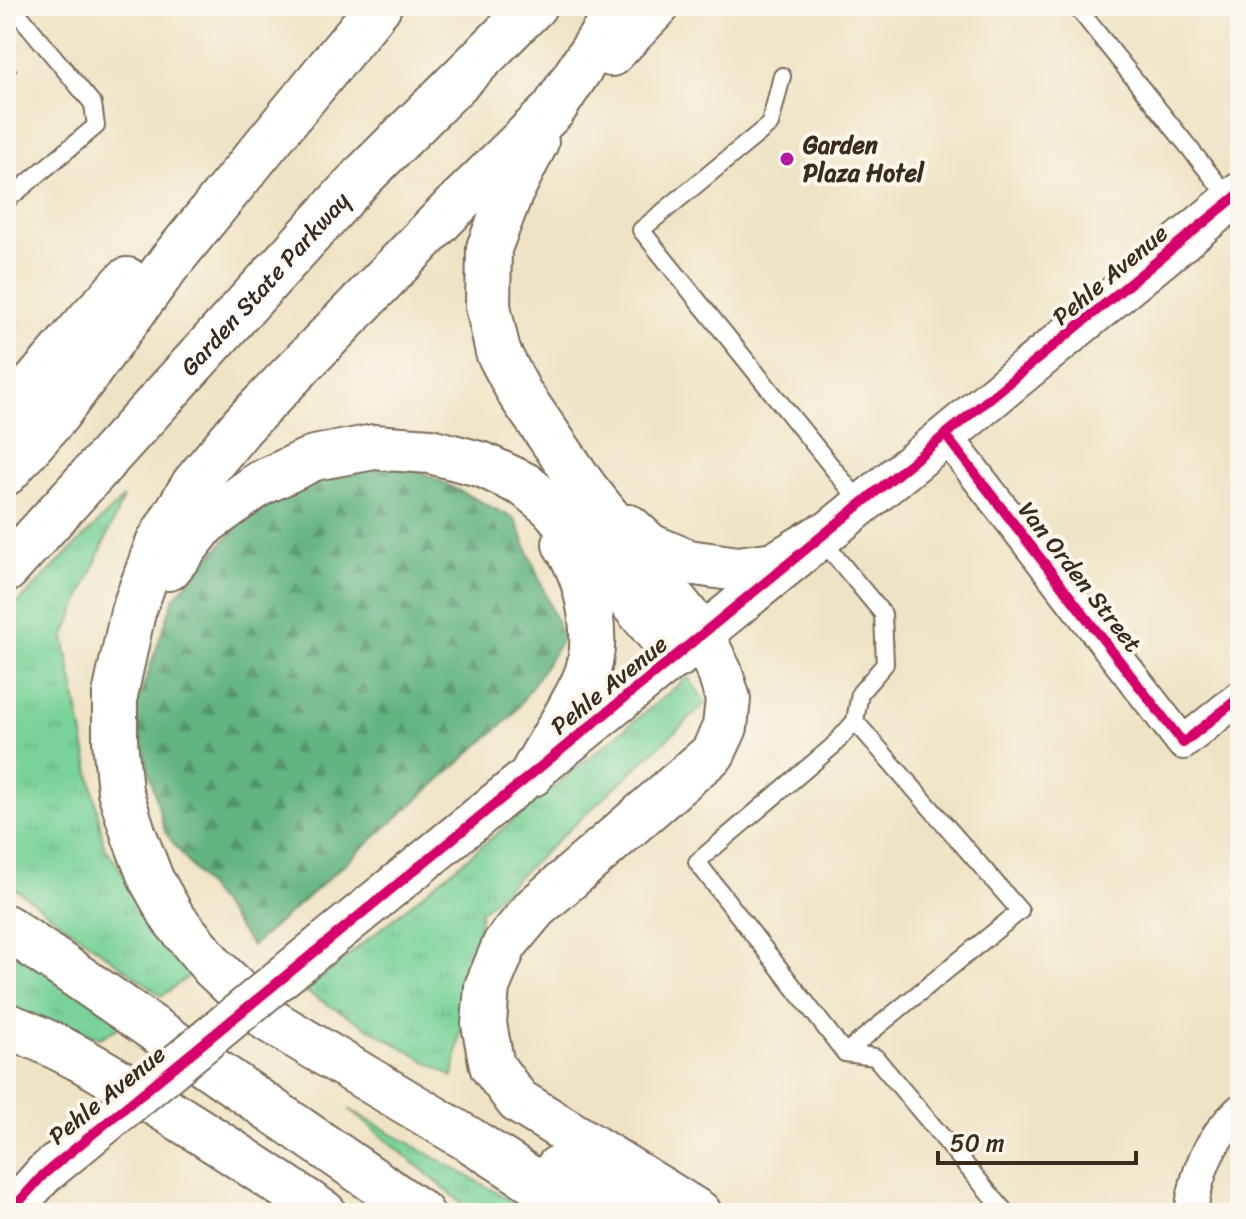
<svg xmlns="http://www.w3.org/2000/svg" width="1246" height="1219" viewBox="0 0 1246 1219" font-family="Sriracha,sans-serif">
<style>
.grass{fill:url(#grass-tufts);stroke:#5a7e5c;stroke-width:2}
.forest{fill:url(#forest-firs);stroke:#4e6f50;stroke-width:2}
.building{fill:url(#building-back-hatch)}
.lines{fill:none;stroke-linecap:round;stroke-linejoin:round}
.service-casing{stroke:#7a6b58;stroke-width:20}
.minor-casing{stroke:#7a6b58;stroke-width:36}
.tertiary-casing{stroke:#7a6b58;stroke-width:44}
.motorway-casing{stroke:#7a6b58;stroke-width:48}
.service{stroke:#fff;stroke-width:16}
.minor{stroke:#fff;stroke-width:32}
.tertiary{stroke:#fff;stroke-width:40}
.motorway{stroke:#fff;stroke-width:44}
.tertiary-bridge-casing{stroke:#7a6b58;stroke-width:44;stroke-linecap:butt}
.tertiary-bridge{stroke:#fff;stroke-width:40}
.cycleway-casing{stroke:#fbf7ec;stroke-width:15}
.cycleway{stroke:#d6006c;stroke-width:10}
.poi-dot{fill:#b5179e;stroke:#fbf7ec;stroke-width:3}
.labels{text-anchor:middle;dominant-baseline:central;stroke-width:8;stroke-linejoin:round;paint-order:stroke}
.poi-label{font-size:24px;font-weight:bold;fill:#3b2a1e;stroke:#fbf7ec;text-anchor:start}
.street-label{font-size:24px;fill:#3b2a1e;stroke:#fbf7ec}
</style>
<defs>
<pattern id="grass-tufts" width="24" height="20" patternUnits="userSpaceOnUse" patternTransform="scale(2)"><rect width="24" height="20" fill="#78d299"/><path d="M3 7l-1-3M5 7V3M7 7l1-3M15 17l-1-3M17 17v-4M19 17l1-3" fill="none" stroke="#69b483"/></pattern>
<pattern id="forest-firs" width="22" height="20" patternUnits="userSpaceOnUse" patternTransform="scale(2)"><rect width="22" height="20" fill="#62b481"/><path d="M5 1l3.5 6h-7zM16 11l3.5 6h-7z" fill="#529369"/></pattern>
<pattern id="building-back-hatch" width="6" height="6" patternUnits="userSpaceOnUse" patternTransform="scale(2)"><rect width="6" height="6" fill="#d0ac81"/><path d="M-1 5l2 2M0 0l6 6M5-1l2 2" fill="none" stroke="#aa8c69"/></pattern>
</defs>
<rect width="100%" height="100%" fill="#fbf7ec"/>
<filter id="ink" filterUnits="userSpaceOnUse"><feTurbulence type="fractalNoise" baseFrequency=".0125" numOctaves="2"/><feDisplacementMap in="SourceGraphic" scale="16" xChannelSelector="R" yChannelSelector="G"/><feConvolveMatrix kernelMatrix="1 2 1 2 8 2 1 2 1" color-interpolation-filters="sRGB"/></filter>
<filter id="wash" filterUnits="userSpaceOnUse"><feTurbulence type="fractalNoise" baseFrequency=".006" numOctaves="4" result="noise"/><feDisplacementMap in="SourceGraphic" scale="32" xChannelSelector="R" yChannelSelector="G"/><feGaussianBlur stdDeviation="1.8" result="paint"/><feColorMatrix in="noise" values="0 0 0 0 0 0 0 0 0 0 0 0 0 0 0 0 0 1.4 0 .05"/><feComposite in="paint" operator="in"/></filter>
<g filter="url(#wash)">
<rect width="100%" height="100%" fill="#efe3c5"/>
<g class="grass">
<path d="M123 498 64 637 104 846 194 972 162 996 6 882V615Z"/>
<path d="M688 677 706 703 481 911 453 1077 305 991Z"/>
<path d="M6 939 125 1024 100 1038 6 1012Z"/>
<path d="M349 1109 533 1213H474Z"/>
</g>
<path class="forest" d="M402 462 515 519 563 638 513 715 252 946 165 832 134 714 174 598 265 495Z"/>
<g id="blocks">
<path class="building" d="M6 58 16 70 6 79Z"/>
</g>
</g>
<g filter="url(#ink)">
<use href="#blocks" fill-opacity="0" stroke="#7a6b58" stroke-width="2"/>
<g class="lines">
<g class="service-casing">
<g id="service">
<path d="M1076 6 1230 199"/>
<path d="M782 76 770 124 641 230 861 503"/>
<path d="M6 201 96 126 93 104 12 6"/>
<path d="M821 539 883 614 885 664 860 693 855 721 833 746 697 862 845 1053 1020 911 855 721"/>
<path d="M845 1053 875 1057 1006 1213"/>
</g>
</g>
<g class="minor-casing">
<g id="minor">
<path d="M946 436 1183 743 1240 697"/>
<path d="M1191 1213C1196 1173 1209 1139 1240 1111"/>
</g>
</g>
<g class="tertiary-casing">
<path id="tertiary" d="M325 942 946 436 1240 193"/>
</g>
<g class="motorway-casing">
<g id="motorway">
<path d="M611 54 657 6"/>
<path d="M536 142 510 194 489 248 488 306 498 352 520 394 585 488 702 635 720 673 728 699 725 727 713 753 535 908 505 944 487 987 484 1024 492 1066 518 1101 699 1213"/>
<path d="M6 417 90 319 127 280"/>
<path d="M6 473 57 415 170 262 379 6"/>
<path d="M629 527 650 546 688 562 738 569 776 564 820 537"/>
<path d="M169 568 205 523 259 484 314 458 374 447 430 451 483 465 525 485 552 507 677 656"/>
<path id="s1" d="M6 570 361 178 534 6"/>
<path d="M532 774C549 743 569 713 584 681 602 642 588 578 565 544"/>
<path d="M6 927 421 1213"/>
<path d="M6 1025C58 1044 106 1073 153 1102 211 1137 267 1175 324 1213"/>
<path d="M558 1168 636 1213"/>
<path d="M584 1213 470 1140 269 1020 213 967 173 918 151 879 134 835 120 791 115 741V695L133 612 158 543 194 484 242 426 453 208 553 110 621 6"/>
</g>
</g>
<use href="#service" class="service"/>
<use href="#minor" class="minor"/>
<use href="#tertiary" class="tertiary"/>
<use href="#motorway" class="motorway"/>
<g class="tertiary-bridge-casing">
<path id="tertiary-bridge" d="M9 1213 44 1174 325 942"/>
</g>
<use href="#tertiary-bridge" class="tertiary-bridge"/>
<g class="cycleway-casing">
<g id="cycleway">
<path d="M946 436 1183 743 1240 697"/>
<path d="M9 1213 44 1174 1240 193"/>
</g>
</g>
<use href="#cycleway" class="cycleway"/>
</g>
</g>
<circle class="poi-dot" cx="787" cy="159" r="8"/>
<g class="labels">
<g class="poi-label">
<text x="803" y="145">Garden<tspan x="803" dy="28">Plaza Hotel</tspan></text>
</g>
<g class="street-label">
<text transform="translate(1110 275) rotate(-40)">Pehle Avenue</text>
<text stroke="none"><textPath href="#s1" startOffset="386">Garden State Parkway</textPath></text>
<text transform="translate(1080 577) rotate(52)">Van Orden Street</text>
<text transform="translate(609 685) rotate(-39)">Pehle Avenue</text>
<text transform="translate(107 1095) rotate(-39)">Pehle Avenue</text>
</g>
</g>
<rect width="1246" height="1219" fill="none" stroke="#fbf7ec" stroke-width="32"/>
<path d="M938 1151v12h198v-12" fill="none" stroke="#3b2a1e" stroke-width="4"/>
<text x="950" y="1151" font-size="24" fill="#3b2a1e" stroke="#fbf7ec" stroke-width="6" paint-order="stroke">50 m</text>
</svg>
